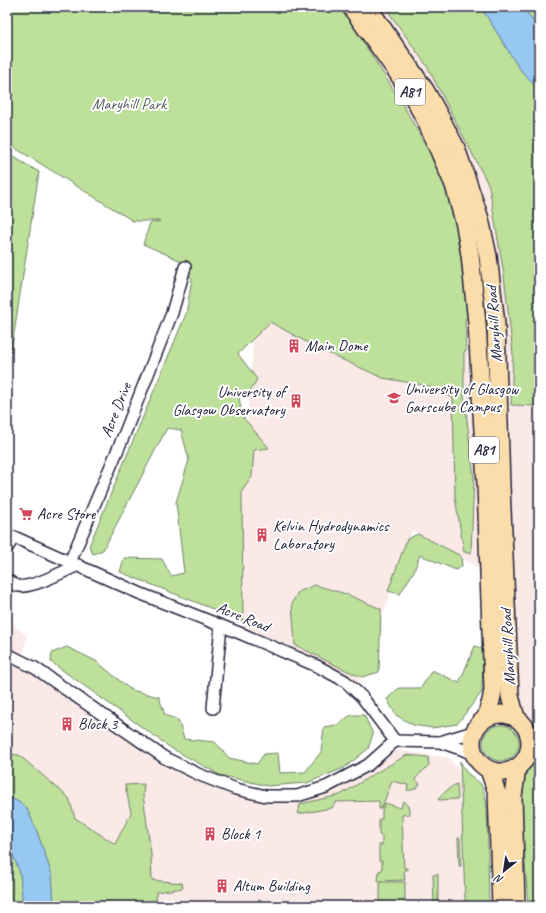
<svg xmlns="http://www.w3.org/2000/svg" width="546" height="913" viewBox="0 0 546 913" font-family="Caveat,sans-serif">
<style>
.built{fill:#fae9e6}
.green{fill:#bde09a;stroke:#70816a}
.water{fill:#96c8f2;stroke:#6886a9}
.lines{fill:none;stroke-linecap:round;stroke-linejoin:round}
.minor-casing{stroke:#22223b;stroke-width:14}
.primary-casing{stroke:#22223b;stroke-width:20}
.minor{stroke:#fff;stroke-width:11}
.primary{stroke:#faddab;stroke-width:17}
.labels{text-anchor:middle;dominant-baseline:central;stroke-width:4;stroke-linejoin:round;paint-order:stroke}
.shield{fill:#fff;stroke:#646476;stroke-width:1}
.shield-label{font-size:15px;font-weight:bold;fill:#22223b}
.park-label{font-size:16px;fill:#505b58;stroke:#fff}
.street-label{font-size:16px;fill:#22223b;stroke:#fff}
.poi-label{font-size:16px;fill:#22223b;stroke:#fff;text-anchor:start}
</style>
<rect width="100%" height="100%" fill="#fff"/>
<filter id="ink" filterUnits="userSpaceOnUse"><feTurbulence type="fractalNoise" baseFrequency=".025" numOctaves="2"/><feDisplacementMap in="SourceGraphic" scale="8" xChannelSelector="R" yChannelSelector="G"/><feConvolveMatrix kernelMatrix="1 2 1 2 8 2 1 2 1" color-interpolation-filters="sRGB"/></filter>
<g filter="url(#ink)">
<g class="built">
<path d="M321 7H524L539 31V906L526 776 489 574 412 530 356 692 345 681 242 634V491L256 305Z"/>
<path d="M7 620 27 636 21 659 199 774 273 799 331 786 397 750 449 758 480 796 481 906H104L7 780Z"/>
</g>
<g class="green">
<path d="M7 7H341L400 100 437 165 461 233 468 319H465L466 351 464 352V396L474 477 471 553 464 552 455 497 453 398 428 386 383 378 321 350 270 322 238 354 257 379 249 393 239 397 242 416 269 448 254 450 252 477 242 491 243 621 120 572 124 558 162 559 171 576 184 573 176 502 189 460 181 430 167 428 103 550 93 554 89 546 186 314 192 279 179 260 143 244 150 223 160 221H133L7 143Z"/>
<path d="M385 7H481L519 68 539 90V405L535 406 511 405 513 354 504 275 489 186 427 66Z"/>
<path d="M524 7H539V31Z"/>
<path d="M7 153 39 172 7 378Z"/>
<path d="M418 534 461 556 462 566 456 570 420 555 414 571 400 594 388 591 407 539Z"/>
<path d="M315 585 346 594 381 609 379 672 362 677 345 670 295 645 292 603 298 592Z"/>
<path d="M475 646 483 649 482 692 457 724 432 728 413 725 396 715 387 699 399 688H421L432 670 459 683Z"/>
<path d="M67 647 96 661 131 690 159 697 165 715 178 720 184 739 215 742 229 758 257 764 264 754 278 753 280 773 305 772 321 752 324 727 337 725 351 715H364L373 734 368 749 344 768 307 783 268 786 220 775 171 748 51 662 52 653Z"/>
<circle cx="501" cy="743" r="18"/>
<path d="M7 754 19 755 69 798 75 818 115 844 131 813 125 785 144 784 143 794 151 854 152 880 182 883 183 888 156 892 157 906H54L52 875 36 829 26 807 7 795Z"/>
<path d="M407 755 428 757 429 765 415 779 420 784C416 789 413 791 407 790L408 785 392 781 384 802 381 809H379V801L336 802 332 808 298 814 300 804 340 795 379 771Z"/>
<path d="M539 758V906H528L522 820V785L527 770Z"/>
<path d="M460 761 466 772 481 784 485 795 487 806 489 906H469L467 901 465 900Z"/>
<path d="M457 784 458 799 438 800C443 793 450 787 457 784Z"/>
<path d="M403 801 408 806 410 814 402 815 404 868H407V870H404L405 880 378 881 379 871 382 870V861H379V845H382V836L379 835V819H382V810L385 803 401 808Z"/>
<path d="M458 838H460L461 866H459Z"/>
<path d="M7 844 11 850 20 873 23 906H7Z"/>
<path d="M438 874V906H434L433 875Z"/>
<rect x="380" y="882" width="25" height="24"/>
</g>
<g class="water">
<path d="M481 7H524L539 31V90L519 68Z"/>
<path d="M7 795 26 807 36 829 52 875 54 906H23L20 873 11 850 7 844Z"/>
</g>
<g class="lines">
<g class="minor-casing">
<g id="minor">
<path d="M7 548 14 537 139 593 242 634 317 666 345 681 362 697 395 741"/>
<path d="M70 562 124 435 172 313 185 267"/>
<path d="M7 580C10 582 14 585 18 586 31 589 65 571 78 565"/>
<path d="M7 654 35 668 165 758 200 775 236 789 266 796H297L326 787 368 765 395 741"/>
<path d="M213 708 221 626"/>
<path d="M395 741 440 742 461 749 473 754"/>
<path d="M440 742 473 732"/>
</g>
</g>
<g class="primary-casing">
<g id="primary">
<path d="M351 7 397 72 412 95 426 121 454 185 465 225 470 255 477 323 486 484 493 690 491 701 486 717"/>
<path d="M368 7 425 90 439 115 456 148 468 183 480 219 488 256 496 324 501 486 510 696 516 718"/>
<circle cx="501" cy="743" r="29"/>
<path d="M489 770 497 793 501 906"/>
<path d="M516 906 513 796 517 768"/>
</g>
</g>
<use href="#minor" class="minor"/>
<use href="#primary" class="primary"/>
</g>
</g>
<defs>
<g id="building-bare" transform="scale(1.08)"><path d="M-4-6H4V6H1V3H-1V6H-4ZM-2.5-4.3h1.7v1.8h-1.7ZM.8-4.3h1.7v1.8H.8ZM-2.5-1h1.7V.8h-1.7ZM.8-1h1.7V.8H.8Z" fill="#d1495b" stroke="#fff" stroke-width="2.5" paint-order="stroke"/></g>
<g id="university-bare" transform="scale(1.08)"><path d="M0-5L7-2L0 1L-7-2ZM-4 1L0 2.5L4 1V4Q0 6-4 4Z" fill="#d1495b" stroke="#fff" stroke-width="2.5" paint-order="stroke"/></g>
<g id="supermarket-bare" transform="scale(1.08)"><path d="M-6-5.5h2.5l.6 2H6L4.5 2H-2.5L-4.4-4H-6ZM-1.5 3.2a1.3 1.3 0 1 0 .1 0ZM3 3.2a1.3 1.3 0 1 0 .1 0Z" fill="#d1495b" stroke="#fff" stroke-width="2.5" paint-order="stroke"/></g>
</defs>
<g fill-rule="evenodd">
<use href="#building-bare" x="294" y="346"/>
<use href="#university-bare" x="394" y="398"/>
<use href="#building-bare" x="296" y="401"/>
<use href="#supermarket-bare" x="26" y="514"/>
<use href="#building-bare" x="262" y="535"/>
<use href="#building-bare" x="67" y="724"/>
<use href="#building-bare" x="210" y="834"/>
<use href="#building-bare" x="222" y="886"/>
</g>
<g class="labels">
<g class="shield">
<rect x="395" y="79" width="30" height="26" rx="3"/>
<rect x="469" y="437" width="30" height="26" rx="3"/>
</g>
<g class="shield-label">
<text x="410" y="92">A81</text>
<text x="484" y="450">A81</text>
</g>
<g class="park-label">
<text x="129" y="104">Maryhill Park</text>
</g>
<g class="street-label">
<text transform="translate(494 324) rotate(-94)">Maryhill Road</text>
<text transform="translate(116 410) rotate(-68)">Acre Drive</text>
<text transform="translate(243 617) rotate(22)">Acre Road</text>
<text transform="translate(508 647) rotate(-93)">Maryhill Road</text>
</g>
<g class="poi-label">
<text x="305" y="346">Main Dome</text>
<text x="405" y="389">University of Glasgow<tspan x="405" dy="18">Garscube Campus</tspan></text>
<text x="285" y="392" text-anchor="end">University of<tspan x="285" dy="18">Glasgow Observatory</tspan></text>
<text x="37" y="514">Acre Store</text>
<text x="273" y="526">Kelvin Hydrodynamics<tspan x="273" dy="18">Laboratory</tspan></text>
<text x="78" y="724">Block 3</text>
<text x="221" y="834">Block 1</text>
<text x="233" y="886">Altum Building</text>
</g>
</g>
<rect width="546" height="913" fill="none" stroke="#fff" stroke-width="24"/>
<rect x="12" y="12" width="522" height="889" fill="none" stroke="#22223b" stroke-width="1.5" filter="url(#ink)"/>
<g transform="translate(504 871) rotate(210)" stroke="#ffffff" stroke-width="3" paint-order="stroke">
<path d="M0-3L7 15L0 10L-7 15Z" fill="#22223b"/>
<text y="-6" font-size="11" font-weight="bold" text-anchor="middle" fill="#22223b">N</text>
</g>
</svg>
